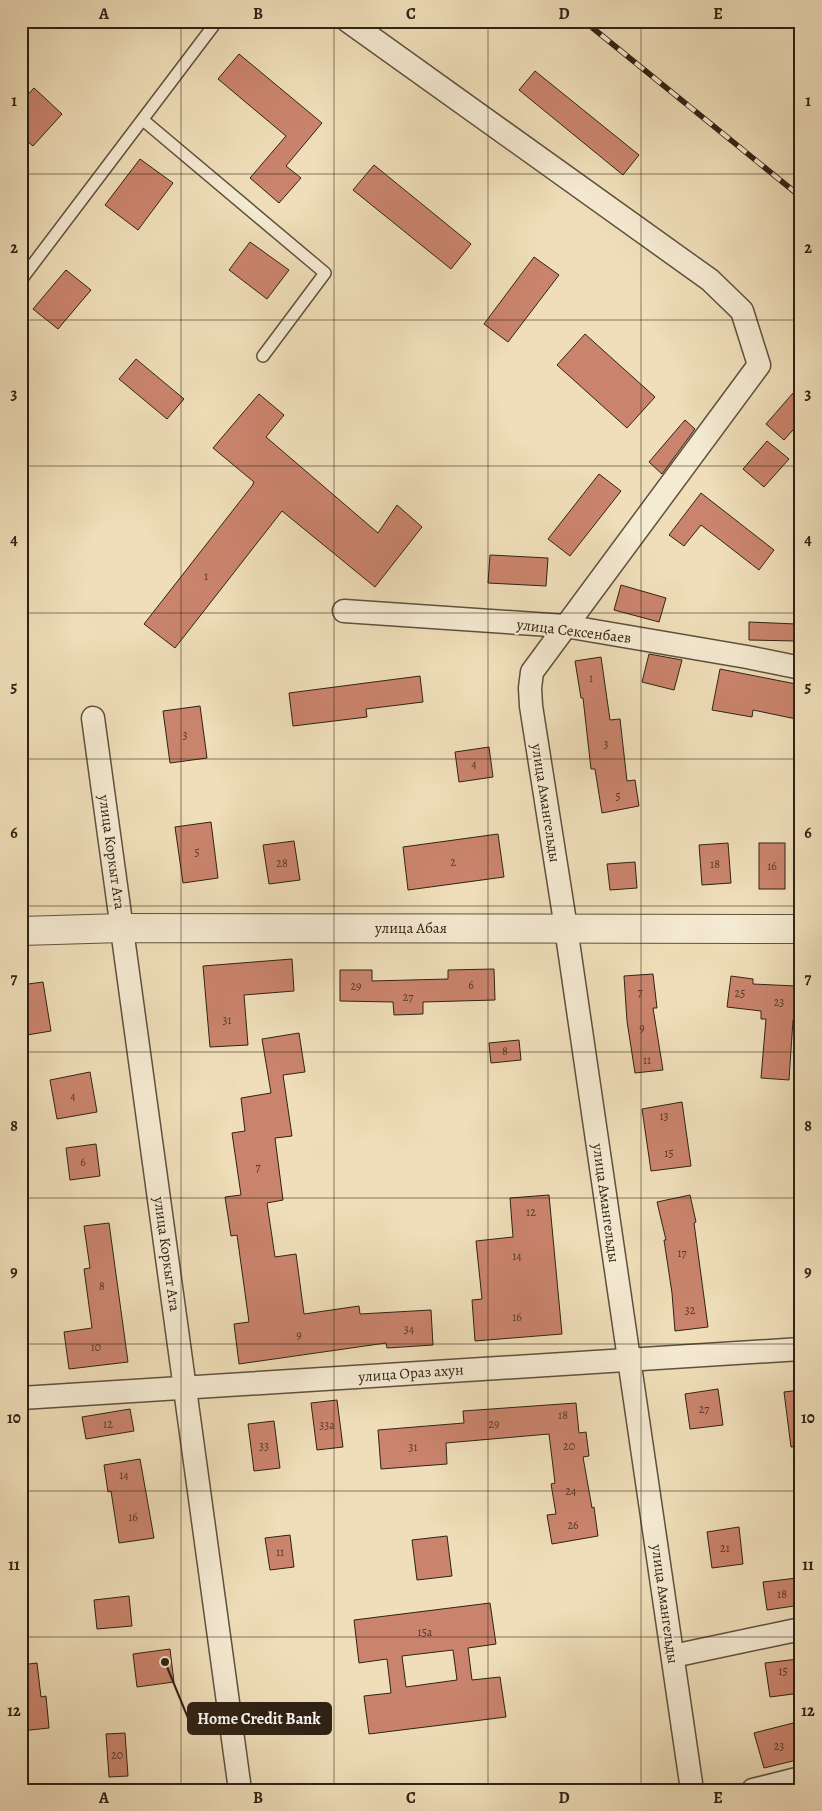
<svg xmlns="http://www.w3.org/2000/svg" width="822" height="1811" viewBox="0 0 822 1811" font-family="Alegreya,serif">
<style>
.building{fill:#ca846d;stroke:#2f2214;fill-rule:evenodd}
.lines{fill:none;stroke-linecap:round;stroke-linejoin:round}
.service-casing{stroke:#5f513d;stroke-width:14}
.minor-casing{stroke:#5f513d;stroke-width:25}
.tertiary-casing{stroke:#5f513d;stroke-width:30}
.service{stroke:#f5ead2;stroke-width:11}
.minor{stroke:#f5ead2;stroke-width:22}
.tertiary{stroke:#f5ead2;stroke-width:28}
.rail-casing{stroke:#2f2214;stroke-width:5.5}
.rail{stroke:#f5ead2;stroke-width:4;stroke-dasharray:11;stroke-linecap:butt}
.grid{fill:none;stroke:#2f2214;stroke-width:1;stroke-opacity:0.55}
.labels{text-anchor:middle;dominant-baseline:central;stroke-width:4.5;stroke-linejoin:round;paint-order:stroke}
.number-label{font-size:12px;fill:#563a2a}
.street-label{font-size:15px;fill:#2f2214;stroke:#f5ead2}
.leader{fill:none;stroke:#2f2214;stroke-width:2}
.callout-dot{fill:#2f2214;stroke:#f5ead2;stroke-width:2}
.callout{fill:#2f2214;stroke:#2f2214;stroke-width:2}
.callout-label{font-size:16px;text-anchor:middle;font-weight:bold;fill:#fff}
.neatline{fill:none;stroke:#2f2214;stroke-width:2}
.grid-label{font-size:16px;text-anchor:middle;font-weight:bold;fill:#2f2214}
</style>
<rect width="100%" height="100%" fill="#efdeb9"/>
<filter id="stains"><feTurbulence type="fractalNoise" baseFrequency=".004" numOctaves="4"/><feColorMatrix values="0 0 0 0 .2 0 0 0 0 .09 0 0 0 0 .02 0 0 0 .5 -.17"/></filter>
<radialGradient id="worn" r=".72"><stop offset=".6" stop-color="#630" stop-opacity="0"/><stop offset="1" stop-color="#630" stop-opacity=".3"/></radialGradient>
<g class="building">
<path d="M239 54 322 123 286 166 301 178 279 203 250 178 286 136 218 79Z"/>
<path d="M535 71 639 155 623 175 519 90Z"/>
<path d="M34 88 62 114 33 146 21 136V102Z"/>
<path d="M140 159 173 183 138 230 105 205Z"/>
<path d="M374 165 471 244 451 269 353 190Z"/>
<path d="M250 242 289 270 267 299 229 270Z"/>
<path d="M534 257 559 275 508 342 484 324Z"/>
<path d="M66 270 91 290 58 329 33 309Z"/>
<path d="M585 334 655 397 627 428 557 365Z"/>
<path d="M136 359 184 399 167 419 119 379Z"/>
<path d="M801 384V421L784 440 766 424Z"/>
<path d="M259 394 284 415 266 437 378 533 397 505 422 527 375 587 282 511 175 648 144 624 252 486 254 482 213 448Z"/>
<path d="M685 420 695 429 662 474 649 462Z"/>
<path d="M767 441 789 459 764 487 743 469Z"/>
<path d="M599 474 621 491 570 556 548 539Z"/>
<path d="M701 493 774 550 759 570 701 525 684 546 669 535Z"/>
<path d="M490 555 548 558 546 586 488 583Z"/>
<path d="M621 585 666 598 659 622 614 610Z"/>
<path d="M749 622 796 624V641L749 640Z"/>
<path d="M649 654 682 660 674 690 642 682Z"/>
<path d="M601 657 610 720 620 719 627 781 635 780 639 806 602 813 595 769H591L583 698H581L575 661Z"/>
<path d="M720 669 801 685V720L753 710 752 717 712 710Z"/>
<path d="M420 676 423 702 366 709 367 717 293 726 289 693Z"/>
<path d="M200 706 207 758 170 763 163 711Z"/>
<path d="M489 747 493 777 459 782 455 752Z"/>
<path d="M211 822 218 878 183 883 175 827Z"/>
<path d="M498 834 504 877 408 890 403 847Z"/>
<path d="M294 841 300 880 269 884 263 845Z"/>
<path d="M728 843 731 883 702 885 699 845Z"/>
<rect x="759" y="843" width="26" height="46"/>
<path d="M635 862 637 888 610 890 607 864Z"/>
<path d="M292 959 294 991 244 995 248 1045 210 1047 203 966Z"/>
<path d="M494 969 495 1000 423 1002V1014L394 1015 393 1002 340 1001V970H372V981L448 979V970Z"/>
<path d="M653 974 657 1008H653L663 1070 635 1073 627 1021 624 976Z"/>
<path d="M731 976 753 979V984L796 986 795 1020H793L789 1080 761 1078 766 1019H761V1011L727 1007Z"/>
<path d="M43 982 51 1031 21 1036V985Z"/>
<path d="M299 1033 305 1072 283 1075 292 1136 275 1138 283 1200 267 1203 275 1257 296 1254 304 1314 359 1306 360 1314 431 1310 433 1345 387 1348 386 1343 239 1364 234 1324 249 1322 237 1235 231 1236 225 1197 241 1195 232 1133 245 1131 241 1098 271 1093 262 1039Z"/>
<path d="M519 1040 521 1060 491 1063 489 1043Z"/>
<path d="M90 1072 97 1112 57 1119 50 1080Z"/>
<path d="M682 1102 691 1166 651 1171 642 1109Z"/>
<path d="M96 1144 100 1176 70 1180 66 1148Z"/>
<path d="M549 1195 562 1334 475 1341 472 1300 482 1299 476 1241 513 1237 510 1198Z"/>
<path d="M690 1195 696 1222 694 1223 708 1327 675 1331 672 1293 664 1240H666L657 1202Z"/>
<path d="M109 1223 128 1362 69 1369 64 1332 92 1328 84 1269 90 1268 84 1226Z"/>
<path d="M718 1389 723 1425 690 1429 685 1394Z"/>
<path d="M801 1390V1446L791 1447 784 1392Z"/>
<path d="M337 1400 343 1447 317 1450 311 1403Z"/>
<path d="M576 1403 579 1433 586 1432 589 1456 583 1457 592 1508 594 1507 598 1536 552 1544 547 1515 556 1514 551 1484 555 1483 549 1434 446 1443 447 1464 381 1469 378 1430 464 1423 463 1411Z"/>
<path d="M130 1409 134 1431 86 1439 82 1417Z"/>
<path d="M274 1421 280 1468 254 1471 248 1424Z"/>
<path d="M140 1459 154 1538 119 1543 111 1491 108 1492 104 1465Z"/>
<path d="M739 1527 743 1564 712 1568 707 1532Z"/>
<path d="M290 1535 294 1567 270 1570 265 1538Z"/>
<path d="M447 1536 452 1576 417 1580 412 1540Z"/>
<path d="M797 1578 801 1605 767 1610 763 1582Z"/>
<path d="M129 1596 132 1626 97 1629 94 1600Z"/>
<path d="M490 1603 496 1644 468 1648 472 1680 500 1677 506 1717 369 1734 364 1696 391 1693 387 1659 359 1663 354 1620ZM453 1650 457 1680 406 1687 402 1656Z"/>
<path d="M170 1649 174 1682 137 1687 133 1654Z"/>
<path d="M798 1659 801 1693 770 1697 765 1663Z"/>
<path d="M37 1663 41 1697 46 1696 49 1728 21 1731V1665Z"/>
<path d="M801 1721V1759L764 1768 754 1733Z"/>
<path d="M125 1733 128 1776 109 1777 106 1734Z"/>
</g>
<g class="lines">
<g class="service-casing">
<g id="service">
<path d="M143 120 325 273 263 356"/>
<path d="M21 280 217 21"/>
</g>
</g>
<g class="minor-casing">
<g id="minor">
<path d="M348 21 710 280 742 311 759 365 532 672 530 688 531 706 566 928 692 1790"/>
<path d="M344 611 565 626 747 657 801 668"/>
<path d="M93 718 240 1790"/>
<path d="M21 1398 801 1349"/>
<path d="M673 1656 801 1629"/>
<path d="M753 1790 801 1778"/>
</g>
</g>
<g class="tertiary-casing">
<path id="tertiary" d="M21 931 122 928 801 929"/>
</g>
<use href="#service" class="service"/>
<use href="#minor" class="minor"/>
<use href="#tertiary" class="tertiary"/>
<g class="rail-casing">
<path id="rail" d="M584 21 801 197"/>
</g>
<use href="#rail" class="rail"/>
</g>
<path class="grid" d="M181 21V1790M334 21V1790M488 21V1790M641 21V1790M21 174H801M21 320H801M21 466H801M21 613H801M21 759H801M21 906H801M21 1052H801M21 1198H801M21 1344H801M21 1491H801M21 1637H801"/>
<g class="labels">
<g class="number-label">
<text x="206" y="576">1</text>
<text x="591" y="678">1</text>
<text x="185" y="735">3</text>
<text x="606" y="744">3</text>
<text x="474" y="764">4</text>
<text x="618" y="796">5</text>
<text x="197" y="852">5</text>
<text x="453" y="862">2</text>
<text x="282" y="863">28</text>
<text x="715" y="864">18</text>
<text x="772" y="866">16</text>
<text x="471" y="985">6</text>
<text x="356" y="986">29</text>
<text x="640" y="992">7</text>
<text x="740" y="993">25</text>
<text x="408" y="997">27</text>
<text x="779" y="1002">23</text>
<text x="227" y="1020">31</text>
<text x="642" y="1028">9</text>
<text x="505" y="1051">8</text>
<text x="647" y="1060">11</text>
<text x="73" y="1096">4</text>
<text x="664" y="1116">13</text>
<text x="669" y="1153">15</text>
<text x="83" y="1162">6</text>
<text x="258" y="1167">7</text>
<text x="531" y="1212">12</text>
<text x="682" y="1253">17</text>
<text x="517" y="1256">14</text>
<text x="102" y="1286">8</text>
<text x="690" y="1310">32</text>
<text x="517" y="1317">16</text>
<text x="409" y="1329">34</text>
<text x="299" y="1335">9</text>
<text x="96" y="1347">10</text>
<text x="704" y="1409">27</text>
<text x="563" y="1415">18</text>
<text x="108" y="1424">12</text>
<text x="494" y="1424">29</text>
<text x="327" y="1425">33а</text>
<text x="264" y="1446">33</text>
<text x="569" y="1446">20</text>
<text x="413" y="1447">31</text>
<text x="124" y="1475">14</text>
<text x="571" y="1491">24</text>
<text x="133" y="1517">16</text>
<text x="573" y="1525">26</text>
<text x="725" y="1548">21</text>
<text x="280" y="1552">11</text>
<text x="782" y="1594">18</text>
<text x="425" y="1632">15а</text>
<text x="783" y="1671">15</text>
<text x="779" y="1746">23</text>
<text x="117" y="1755">20</text>
</g>
<g class="street-label">
<text transform="translate(574 631) rotate(7)">улица Сексенбаев</text>
<text transform="translate(546 803) rotate(81)">улица Амангельды</text>
<text transform="translate(112 852) rotate(82)">улица Коркыт Ата</text>
<text x="411" y="928">улица Абая</text>
<text transform="translate(606 1203) rotate(82)">улица Амангельды</text>
<text transform="translate(167 1254) rotate(82)">улица Коркыт Ата</text>
<text transform="translate(411 1373) rotate(-4)">улица Ораз ахун</text>
<text transform="translate(665 1604) rotate(82)">улица Амангельды</text>
</g>
</g>
<path class="leader" d="M165 1662L188 1718"/>
<circle class="callout-dot" cx="165" cy="1662" r="5"/>
<rect class="callout" x="188" y="1703" width="143" height="31" rx="5"/>
<g class="callout-label">
<text x="259" y="1724">Home Credit Bank</text>
</g>
<rect width="822" height="1811" fill="none" stroke="#efdeb9" stroke-width="55"/>
<rect x="28" y="28" width="766" height="1756" class="neatline"/>
<g class="grid-label">
<text x="104" y="19">A</text>
<text x="258" y="19">B</text>
<text x="411" y="19">C</text>
<text x="564" y="19">D</text>
<text x="718" y="19">E</text>
<text x="14" y="106">1</text>
<text x="808" y="106">1</text>
<text x="14" y="253">2</text>
<text x="808" y="253">2</text>
<text x="14" y="399">3</text>
<text x="808" y="399">3</text>
<text x="14" y="545">4</text>
<text x="808" y="545">4</text>
<text x="14" y="692">5</text>
<text x="808" y="692">5</text>
<text x="14" y="838">6</text>
<text x="808" y="838">6</text>
<text x="14" y="984">7</text>
<text x="808" y="984">7</text>
<text x="14" y="1131">8</text>
<text x="808" y="1131">8</text>
<text x="14" y="1277">9</text>
<text x="808" y="1277">9</text>
<text x="14" y="1423">10</text>
<text x="808" y="1423">10</text>
<text x="14" y="1570">11</text>
<text x="808" y="1570">11</text>
<text x="14" y="1716">12</text>
<text x="808" y="1716">12</text>
<text x="104" y="1803">A</text>
<text x="258" y="1803">B</text>
<text x="411" y="1803">C</text>
<text x="564" y="1803">D</text>
<text x="718" y="1803">E</text>
</g>
<rect width="100%" height="100%" filter="url(#stains)"/>
<rect width="100%" height="100%" fill="url(#worn)"/>
</svg>
